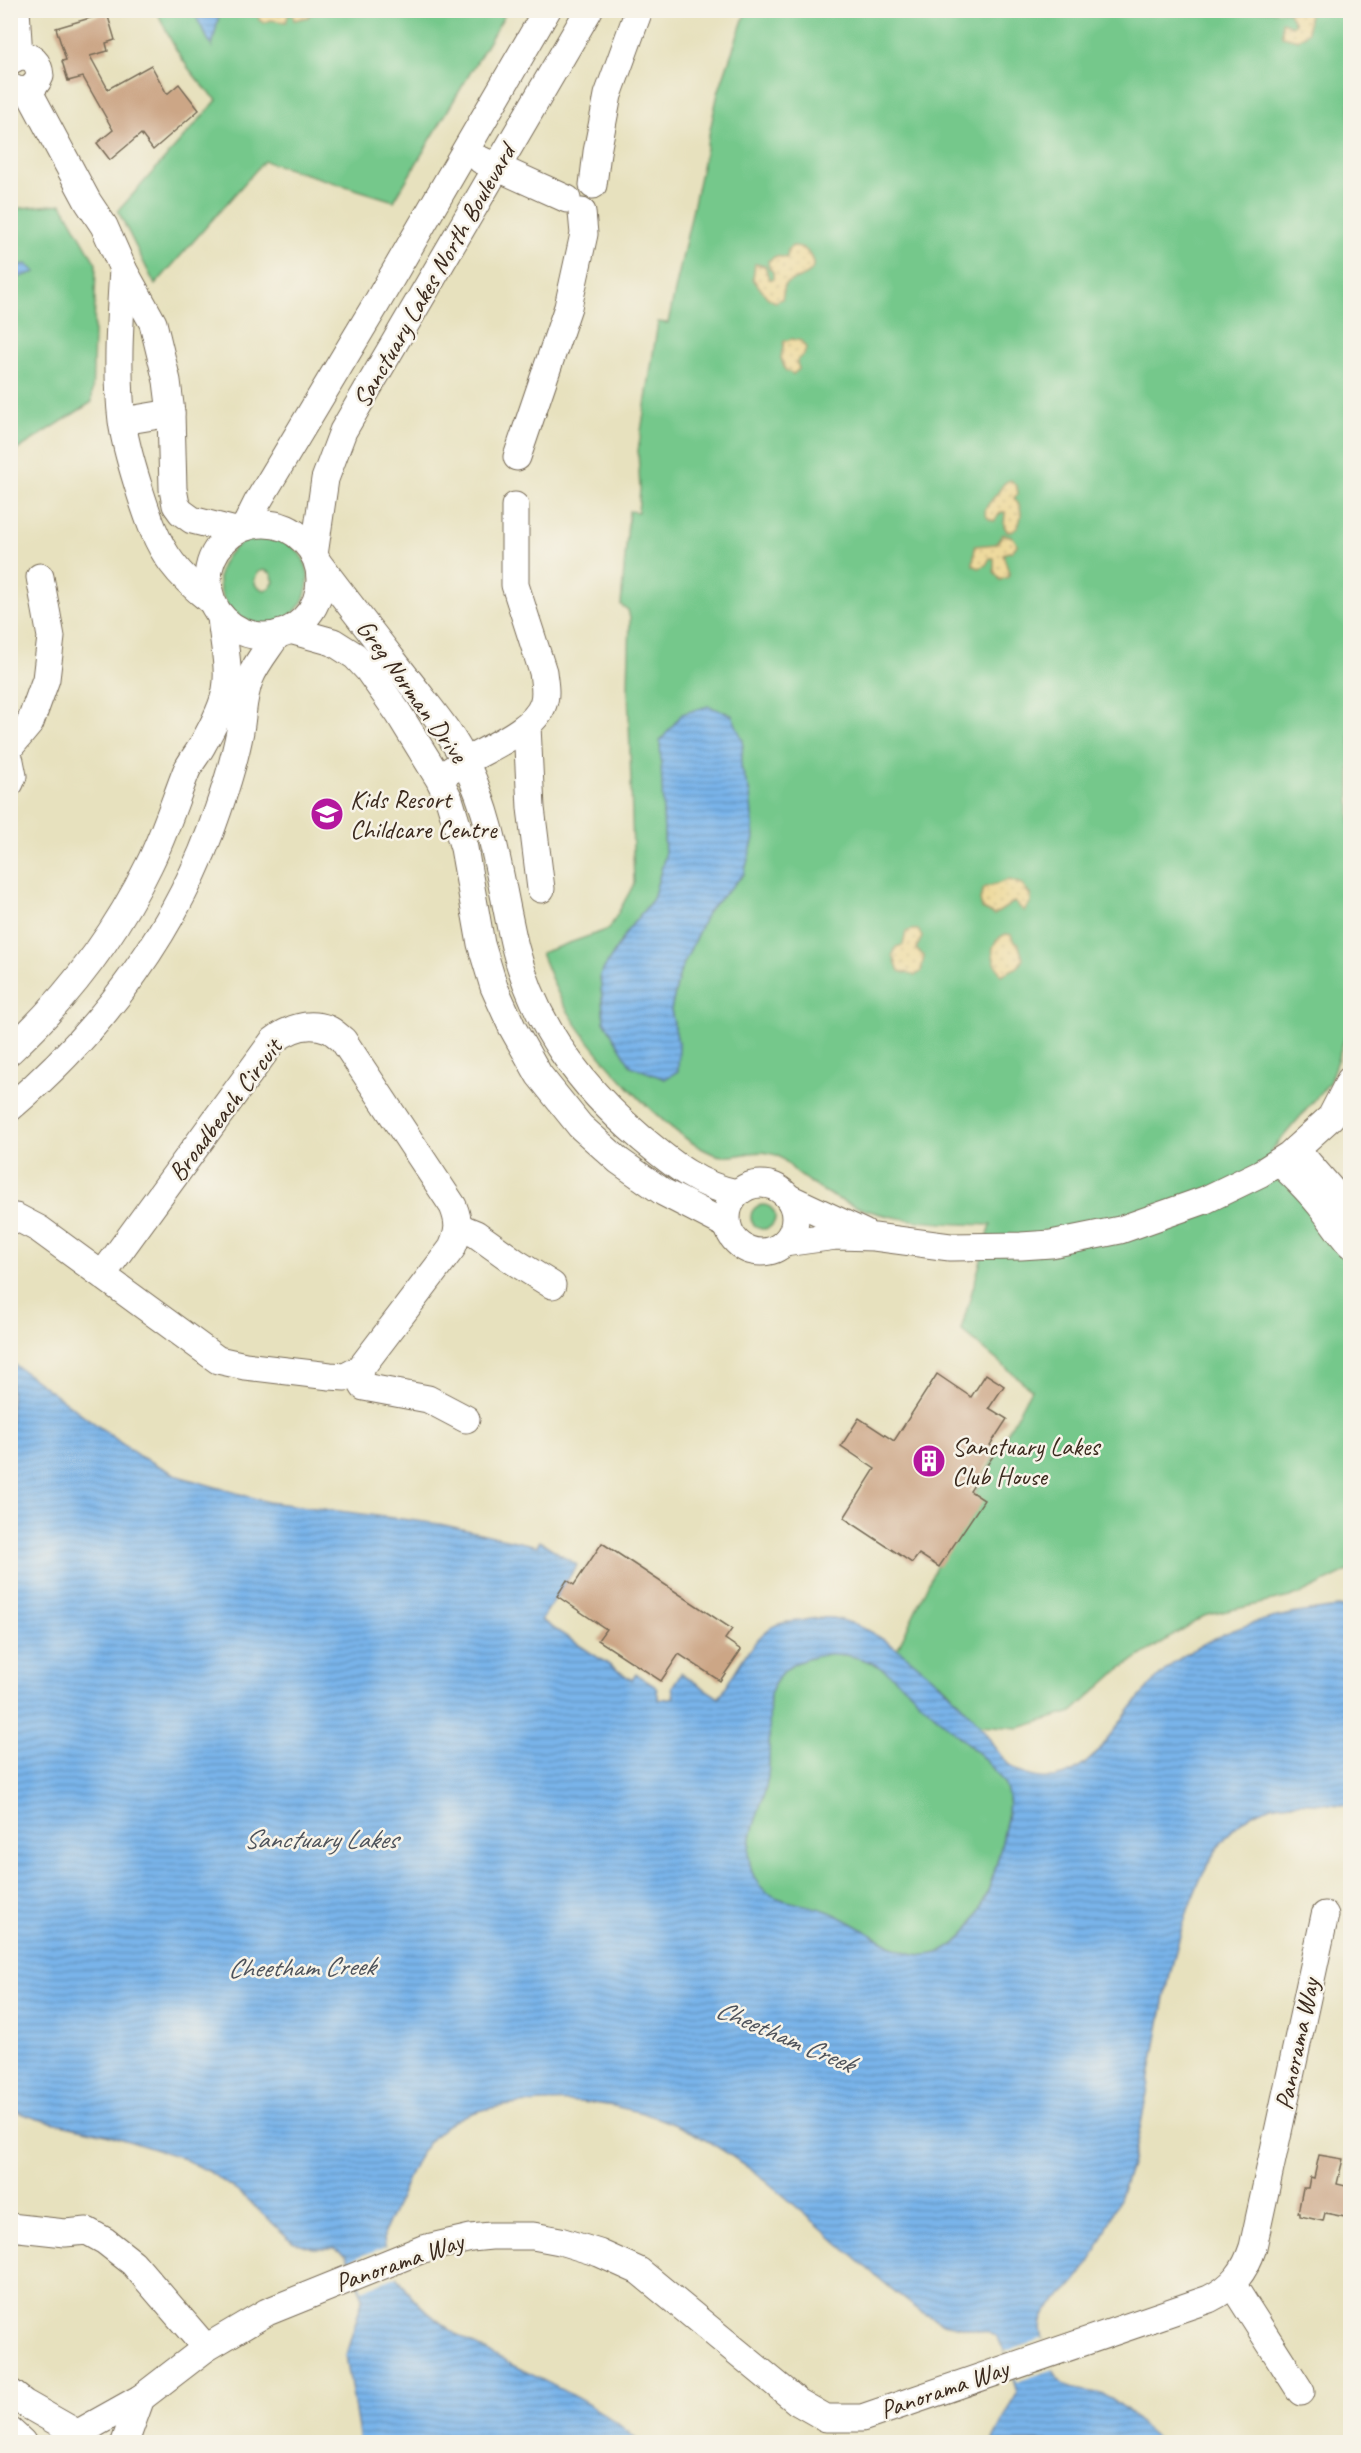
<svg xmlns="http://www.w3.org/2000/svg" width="1361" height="2453" viewBox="0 0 1361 2453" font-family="Caveat,sans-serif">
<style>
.green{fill:#74c88b;stroke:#587954;stroke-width:1.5;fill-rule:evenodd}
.sand{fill:url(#sand-dots);stroke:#94825e;stroke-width:1.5}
.water{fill:url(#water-rules);stroke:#5a6f84;stroke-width:1.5;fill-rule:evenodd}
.pier{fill:#e7e1be}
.building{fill:#cca686}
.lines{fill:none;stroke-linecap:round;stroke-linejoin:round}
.minor-casing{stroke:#776a56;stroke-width:29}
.minor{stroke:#fff;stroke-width:27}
.labels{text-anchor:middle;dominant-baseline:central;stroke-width:5;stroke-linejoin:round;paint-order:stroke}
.street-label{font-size:26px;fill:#3b2a1e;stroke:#f7f3e8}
.poi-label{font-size:26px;fill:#3b2a1e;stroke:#f7f3e8;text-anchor:start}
.water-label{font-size:27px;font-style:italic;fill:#4e535b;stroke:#f7f3e8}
</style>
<defs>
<pattern id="sand-dots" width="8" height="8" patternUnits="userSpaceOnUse" patternTransform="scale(1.5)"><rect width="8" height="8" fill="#eeda9e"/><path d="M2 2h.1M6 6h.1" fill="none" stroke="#cdbb88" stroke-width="1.8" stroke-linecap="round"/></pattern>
<pattern id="water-rules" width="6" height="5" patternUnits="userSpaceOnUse" patternTransform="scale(1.5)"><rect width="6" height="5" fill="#79b4ea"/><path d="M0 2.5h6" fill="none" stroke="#6493bd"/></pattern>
</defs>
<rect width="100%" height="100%" fill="#f7f3e8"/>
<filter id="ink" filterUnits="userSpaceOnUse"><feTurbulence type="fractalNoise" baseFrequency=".0167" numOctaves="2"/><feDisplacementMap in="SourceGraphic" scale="12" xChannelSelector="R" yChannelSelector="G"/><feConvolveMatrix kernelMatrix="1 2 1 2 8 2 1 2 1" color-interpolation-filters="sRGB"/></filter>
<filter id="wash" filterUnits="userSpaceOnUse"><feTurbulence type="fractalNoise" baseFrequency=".008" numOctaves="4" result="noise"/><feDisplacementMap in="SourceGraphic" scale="24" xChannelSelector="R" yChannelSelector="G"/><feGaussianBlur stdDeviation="1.35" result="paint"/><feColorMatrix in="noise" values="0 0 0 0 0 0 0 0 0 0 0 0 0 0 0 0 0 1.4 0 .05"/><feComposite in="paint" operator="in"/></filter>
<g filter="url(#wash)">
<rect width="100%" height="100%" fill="#e7e1be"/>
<g class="green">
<path d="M157 11H193L212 46 220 11H507L394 201 264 161 155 285 118 211 217 100C188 73 172 46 157 11Z"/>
<path d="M746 11H1350V998L1348 1029 1329 1083 1270 1152 1350 1254V1570L1299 1595 1204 1616 1120 1669 1072 1712 1019 1728 980 1725 945 1687 897 1650 941 1556 1031 1389 961 1330 991 1225C932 1224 871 1221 820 1189 812 1184 804 1179 797 1173 791 1168 786 1160 778 1156 755 1145 733 1163 711 1153 663 1132 589 1049 563 1003 554 987 548 970 541 953L609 929 634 884 628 686 630 618 628 610 621 605 629 511 638 512 640 489 638 451 658 322 668 323 718 93ZM743 741 741 767 750 793 744 874 708 910 680 972 671 1010 679 1047 665 1079 631 1066 604 1021 600 976 627 931 653 899 665 856 663 807Z"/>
<path d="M62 204 96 264 92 402 11 454V209Z"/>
<path d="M260 535C337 542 312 638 252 622 240 619 230 611 224 600 209 569 230 543 260 535ZM264 570 271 573 274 582 270 588 264 590 256 586 254 580 258 572Z"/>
<circle cx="763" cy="1217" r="12"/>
<path d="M828 1654C884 1653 906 1690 944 1723 960 1737 1000 1770 1006 1788 1012 1804 1006 1821 1003 1837 995 1875 976 1952 927 1955 895 1957 856 1920 824 1910 798 1901 763 1904 752 1872 741 1840 764 1808 768 1776 771 1749 768 1722 770 1694 780 1665 800 1659 828 1654Z"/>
</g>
<g class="sand">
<path d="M290 10 286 22 270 20 264 23 259 20 258 11Z"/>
<path d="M296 10H313V11L308 17 294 20 293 14Z"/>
<path d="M1288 11H1306L1309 15 1308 32 1298 40 1282 36V22L1292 26 1295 23Z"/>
<path d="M793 246C800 246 805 248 809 254 824 277 794 277 785 284L782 299 775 302 767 297 753 279 755 264 765 266 769 279H773V272L769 268 768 261 776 256 787 258 788 249Z"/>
<path d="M792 339 801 341 806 348 804 355 798 359 797 363 799 369 793 374 785 370 781 358 784 341Z"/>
<path d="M1011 480 1017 487 1018 494 1014 498C1024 508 1023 524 1012 532L1007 531 1004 526 1005 512H1001L994 521C976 515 990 502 997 494 1002 487 1003 482 1011 480Z"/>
<path d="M1003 534C1011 536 1015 537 1017 545L1012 551 1003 554 1009 573 1008 577 1000 580 994 571V558H990L986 565 979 568 973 565 975 546 996 544Z"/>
<path d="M1009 880 1021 884 1031 896V902L1024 911 1014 902 994 915 982 909 980 900 983 888Z"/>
<path d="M912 930H918L922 937 916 949 924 956 921 972 915 975 899 971 893 955 896 947 903 945 906 932Z"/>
<path d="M1006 934 1011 935 1014 942 1018 943 1023 959 1018 967 1001 975C992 959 986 943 1006 934Z"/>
</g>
<g class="water">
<path d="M193 11H220L212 47Z"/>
<path d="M26 264 36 272 11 280V266Z"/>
<path d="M708 706 732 715 743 741 741 767 750 793 754 838 744 874 708 911 680 972 671 1010 679 1047 678 1071 665 1079 631 1066 604 1021 600 975 627 931 653 899 665 856 660 741 682 714Z"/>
<path d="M11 1362 139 1456 181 1477 268 1502 440 1524 537 1546 540 1541 577 1565 541 1620 632 1680 636 1674 656 1687 659 1700 674 1697 672 1687 681 1673 719 1698C732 1677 750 1642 770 1628 779 1622 789 1622 800 1621 810 1619 821 1617 832 1618 880 1625 947 1687 978 1723 996 1744 1002 1771 1034 1777 1088 1788 1111 1728 1140 1697 1152 1683 1168 1666 1183 1656 1236 1621 1289 1612 1350 1606V1806C1320 1803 1290 1798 1261 1810 1163 1851 1160 2092 1125 2183 1111 2220 1097 2258 1071 2287 1057 2302 1037 2311 1042 2335 1045 2349 1052 2375 1063 2384 1068 2388 1075 2389 1080 2390 1091 2392 1101 2392 1111 2398 1130 2410 1143 2430 1162 2442H992L1017 2393 1005 2351 996 2336 987 2332 943 2323 920 2311C786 2212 709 2082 519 2104 471 2109 439 2119 415 2163 407 2178 402 2195 394 2210 391 2218 385 2225 384 2233 383 2246 392 2266 398 2277 445 2356 572 2376 639 2442H360L346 2355 363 2297 346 2255 335 2248H313L292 2241 241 2194 208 2171 180 2157 106 2134 38 2119 11 2110ZM828 1654C884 1653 906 1691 944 1723 960 1737 1000 1770 1006 1788 1012 1804 1006 1821 1003 1837 995 1875 976 1952 927 1955 895 1957 856 1920 824 1910 798 1901 763 1904 752 1872 741 1840 764 1808 768 1776 771 1749 768 1722 770 1694 780 1665 800 1659 828 1654Z"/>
</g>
<g class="pier">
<path d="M386 2246 398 2276 362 2290 350 2260Z"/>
<path d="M1043 2338 1054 2369 1016 2382 1005 2351Z"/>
</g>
<g id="blocks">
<g class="building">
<path d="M107 13 115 40 106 43 108 51 90 56 108 89 151 65 167 94 179 84 199 110 153 150 141 134 110 160 97 143 113 130 83 77 68 81 62 61 66 60 56 28Z"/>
<path d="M937 1374 971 1397 986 1374 997 1381 1004 1386 989 1408 1007 1419 990 1445 997 1450 970 1491 984 1500 939 1567 919 1554 912 1563 844 1518 875 1469 841 1446 859 1418 894 1441Z"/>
<path d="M602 1543 732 1629 725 1639 741 1650 720 1681 679 1654 661 1681 598 1640 606 1629 557 1596 567 1580 574 1585Z"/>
<path d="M1319 2155 1343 2159 1337 2184 1350 2187V2218L1325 2213 1323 2221 1300 2216V2213H1298L1303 2188H1308L1310 2177 1314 2178Z"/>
</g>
</g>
</g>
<g filter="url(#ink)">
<use href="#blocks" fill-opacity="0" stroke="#776a56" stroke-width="1.5"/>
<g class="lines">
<g class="minor-casing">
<g id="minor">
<path d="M16 10 19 56"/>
<path d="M10 61 19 56C32 55 39 62 40 76 35 89 24 95 11 87"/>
<path d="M28 90 88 202 104 226 123 269 153 323 167 381 171 413 173 489 176 505 181 512 192 520 236 531"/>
<path d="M481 160 567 199"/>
<path d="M593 185 597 152 608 95 639 10"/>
<path d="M123 269C120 320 116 370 122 421 125 445 133 469 140 492 148 517 156 542 172 563 183 578 197 590 211 601"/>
<path d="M123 421 171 413"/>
<path d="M517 457 568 307 584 234 582 212"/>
<circle cx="264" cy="580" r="56"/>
<path d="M245 527 257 503 375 306 547 10"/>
<path d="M314 555 325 479 343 431 589 10"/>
<path d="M318 563C349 604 381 645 412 685 431 710 453 735 466 764 495 824 500 883 515 947 534 1023 581 1087 640 1137 670 1162 698 1186 737 1193"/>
<path d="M290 630 333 642 355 656 368 670 399 714 439 779 449 799 464 848 481 944 494 987 512 1027 539 1075 580 1126 619 1161 663 1192 727 1225"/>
<path d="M527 726 531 808 541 889"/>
<path d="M10 747 30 723 46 679 51 637 40 577"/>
<path d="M10 761 13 776 10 783"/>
<path d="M450 771C474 753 534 733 543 704 547 694 544 682 543 672L515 585V506"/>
<path d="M10 1051C67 998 115 935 149 865 164 835 174 803 186 772 190 762 198 754 203 744 212 728 223 708 226 690 230 667 223 640 221 617"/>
<path d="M10 1108C104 1028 179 927 218 810 227 784 235 758 240 731 243 713 243 695 250 678 256 663 268 649 277 635"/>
<path d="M1296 1149 1336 1195 1350 1207"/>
<path d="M1279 1162C1295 1177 1311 1193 1324 1210 1333 1222 1340 1233 1350 1244"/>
<circle cx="761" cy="1218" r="34"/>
<path d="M789 1198 864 1233"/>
<path d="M10 1217H16L39 1229 218 1360 245 1366 330 1376 345 1377 360 1369 452 1248C459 1232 460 1223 453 1206L343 1040C339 1037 333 1031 328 1029 308 1021 288 1029 273 1041L103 1274"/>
<path d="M459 1227 476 1234 515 1262 552 1285"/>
<path d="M784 1243 836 1236 874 1237 950 1247 1021 1246 1051 1244 1120 1230 1205 1200 1261 1173 1289 1155 1331 1117 1350 1080"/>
<path d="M355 1372 364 1387 428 1399 466 1419"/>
<path d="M10 2227 65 2233 87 2231 105 2241 133 2263 206 2348"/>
<path d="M1232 2284 1301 2392"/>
<path d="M10 2392 24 2403 75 2432"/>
<path d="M10 2431 22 2442"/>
<path d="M82 2431 141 2398 206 2348 267 2312 423 2249 471 2238 491 2236H533L560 2241 599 2253 639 2271 798 2402 826 2418H862L1209 2299C1232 2288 1245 2272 1253 2247L1325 1915"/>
<path d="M125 2442 141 2398"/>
</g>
</g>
<use href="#minor" class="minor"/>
</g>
</g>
<defs>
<g id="school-disc" transform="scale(1.725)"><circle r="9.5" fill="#b5179e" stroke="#f7f3e8"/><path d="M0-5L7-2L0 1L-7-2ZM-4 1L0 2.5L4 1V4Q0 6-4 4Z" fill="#fff"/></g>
<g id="building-disc" transform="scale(1.725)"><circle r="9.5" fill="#b5179e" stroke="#f7f3e8"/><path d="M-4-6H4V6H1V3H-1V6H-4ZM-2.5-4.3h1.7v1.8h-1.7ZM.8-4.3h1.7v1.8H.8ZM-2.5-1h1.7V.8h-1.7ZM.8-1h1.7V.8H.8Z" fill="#fff"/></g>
</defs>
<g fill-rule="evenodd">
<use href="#school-disc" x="327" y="814"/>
<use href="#building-disc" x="929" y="1461"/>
</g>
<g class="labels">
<g class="street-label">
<text transform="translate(434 276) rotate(-60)">Sanctuary Lakes North Boulevard</text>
<text transform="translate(412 691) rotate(54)">Greg Norman Drive</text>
<text transform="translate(225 1110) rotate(-53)">Broadbeach Circuit</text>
<text transform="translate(1297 2044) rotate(-78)">Panorama Way</text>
<text transform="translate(399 2262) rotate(-19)">Panorama Way</text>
<text transform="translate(944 2389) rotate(-19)">Panorama Way</text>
</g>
<g class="poi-label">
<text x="350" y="799">Kids Resort<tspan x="350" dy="30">Childcare Centre</tspan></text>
<text x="952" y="1446">Sanctuary Lakes<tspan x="952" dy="30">Club House</tspan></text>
</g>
<g class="water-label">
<text x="320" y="1839">Sanctuary Lakes</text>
<text transform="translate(301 1967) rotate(-1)">Cheetham Creek</text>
<text transform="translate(785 2036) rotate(23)">Cheetham Creek</text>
</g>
</g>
<rect width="1361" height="2453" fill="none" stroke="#f7f3e8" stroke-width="36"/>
</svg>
